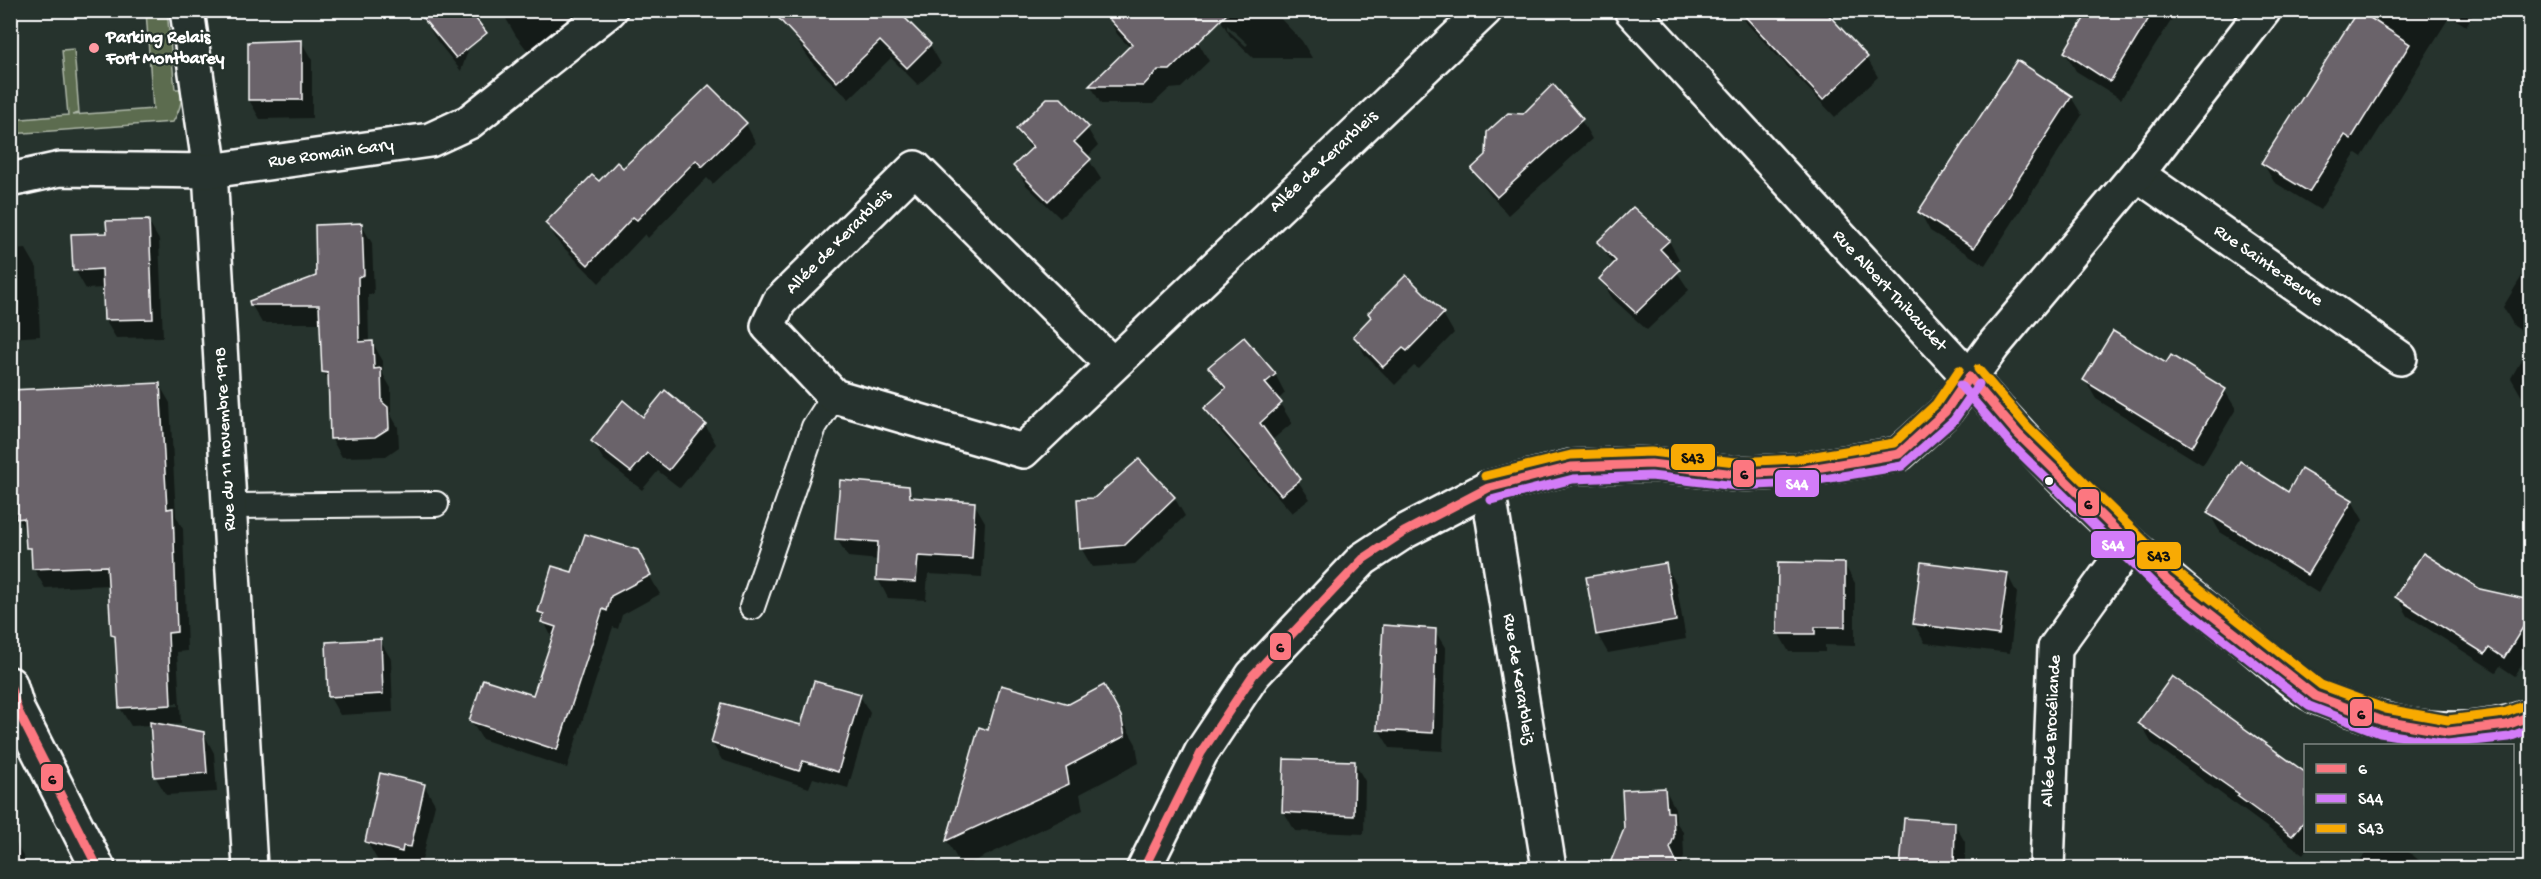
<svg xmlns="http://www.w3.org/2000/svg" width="2541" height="879" viewBox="0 0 2541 879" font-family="'Gochi Hand',sans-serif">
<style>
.green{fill:#5b6c4f;stroke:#adb6a7;stroke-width:1.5}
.shadow{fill:#0007;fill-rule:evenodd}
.building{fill:#6a636b;stroke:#fff;stroke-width:1.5}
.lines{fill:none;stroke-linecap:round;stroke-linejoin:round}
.service-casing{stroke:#fff;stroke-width:28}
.minor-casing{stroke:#fff;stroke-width:38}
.service{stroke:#26332d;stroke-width:24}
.minor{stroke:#26332d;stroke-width:33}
.bus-1-casing{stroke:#26332d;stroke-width:14}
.bus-2-casing{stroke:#26332d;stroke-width:14}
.bus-3-casing{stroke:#26332d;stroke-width:14}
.bus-1{stroke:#fc7780;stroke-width:9}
.bus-2{stroke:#d37cf8;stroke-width:9}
.bus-3{stroke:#f8aa04;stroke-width:9}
.poi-dot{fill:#ff9aa2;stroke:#26332d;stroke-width:2}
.bus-dot{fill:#fff;stroke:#26332d;stroke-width:2}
.labels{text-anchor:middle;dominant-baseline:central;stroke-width:4.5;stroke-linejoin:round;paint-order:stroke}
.poi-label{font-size:18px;font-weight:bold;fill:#fff;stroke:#26332d;text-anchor:start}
.street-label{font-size:18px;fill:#fff;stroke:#26332d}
.line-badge{stroke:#26332d;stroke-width:2}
.badge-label{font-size:16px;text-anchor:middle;font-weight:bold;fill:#fff}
.pale-badge-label{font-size:16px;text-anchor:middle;font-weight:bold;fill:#111}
</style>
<rect width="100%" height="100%" fill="#26332d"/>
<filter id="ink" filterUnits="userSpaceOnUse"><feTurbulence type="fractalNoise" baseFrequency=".0167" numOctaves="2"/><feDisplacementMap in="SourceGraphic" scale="12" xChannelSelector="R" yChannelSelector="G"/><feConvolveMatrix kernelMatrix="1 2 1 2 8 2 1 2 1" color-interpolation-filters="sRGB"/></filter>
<g filter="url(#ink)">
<path class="green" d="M146 11H167L175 89H181C183 102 179 111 173 122L11 134V120L68 115 62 50 74 49 79 113 72 115 153 109Z"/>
<g class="shadow">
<path d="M422 10H482L461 71 437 41 421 14Z"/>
<path d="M513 10H611L539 65 516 36 505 17Z"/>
<path d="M896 10 930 45 941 64 918 85 891 58 849 99 813 64 783 21Z"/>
<path d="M1219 10H1283L1278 16 1302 41 1312 58H1253L1230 36 1219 17ZM1227 25 1248 44 1246 46 1227 29Z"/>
<path d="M1734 10H1828L1834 24 1867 58 1878 77 1835 117Z"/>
<path d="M2091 10H2178L2121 99 2076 71 2065 52Z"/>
<path d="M2383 10H2476L2466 26 2450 16 2362 157 2356 153 2320 210 2274 182 2263 163Z"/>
<path d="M1107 15 1198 42 1209 61 1181 88 1169 89 1153 104H1101L1091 86 1130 48 1117 34Z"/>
<path d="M301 41 312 60V118L260 119 249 100 250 43Z"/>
<path d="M2071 97 2082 115 1985 265 1930 231 1920 212Z"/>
<path d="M1581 120 1592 139 1508 215 1484 187 1473 169Z"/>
<path d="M746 124 756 143 713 184 707 178 648 238 645 234 599 283 558 242 547 223 599 183 623 170Z"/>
<path d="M1087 128 1098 146 1087 157 1101 179 1060 218 1026 185 1015 166 1031 150 1018 129Z"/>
<path d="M148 221 159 240 163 337 116 338 105 320 104 288 86 289 75 270 108 234Z"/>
<path d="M361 224 372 243 374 294 368 295 369 343 372 342 383 361V374L391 388V415L398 427 399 447 386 456 342 457 331 438 330 384 323 371 322 323H262L251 304 317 277Z"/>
<path d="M1669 241 1679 259 1673 266 1689 290 1647 330 1612 298 1601 279 1614 265 1599 243Z"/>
<path d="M26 249 37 268 40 336 10 338V250Z"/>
<path d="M2522 276 2530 280V336L2514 326 2503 307Z"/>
<path d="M1406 277 1443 314 1454 333 1419 369 1414 366 1395 385 1365 355 1355 336Z"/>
<path d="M2530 345V402L2522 397 2511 378Z"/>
<path d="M2166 365 2225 391 2236 409 2203 465 2096 399 2085 380Z"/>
<path d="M1210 368 1275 374 1285 393 1278 400 1292 423 1271 441 1310 499 1292 513 1217 427 1206 408 1225 391Z"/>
<path d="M159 384 170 403 176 516 183 529 187 651 177 652 181 724 161 725 204 734 214 753 217 792 166 795 155 776 152 725 131 726 120 708 117 643 113 635 109 585 45 588 34 569 27 534 18 518 15 462 10 460V391ZM178 703V706L128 709V706Z"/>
<path d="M665 392 705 425 716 444 680 488 658 471 642 490 603 459 592 441 643 419Z"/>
<path d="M908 487 914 499 974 503 985 522 982 577 928 574 926 600 888 598 878 579 879 560 848 557 837 539Z"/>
<path d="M2288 494 2352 501 2363 520 2318 593 2220 532 2209 513Z"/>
<path d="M1174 497 1185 516 1135 564 1092 567 1081 548Z"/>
<path d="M636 552 660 594 622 615 618 629 613 627 567 768 482 739 471 721 534 697 553 640 539 611 573 574Z"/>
<path d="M1844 564 1855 583V646L1825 645V652H1789L1779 634Z"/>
<path d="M1665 565 1676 583 1686 639 1608 653 1597 634Z"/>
<path d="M2007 574 2017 593 2010 653 1925 643 1914 624Z"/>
<path d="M2479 591 2530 602V651L2515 676 2500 666 2496 672 2408 616 2397 597Z"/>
<path d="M1435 631 1446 649 1443 751 1390 748 1379 730Z"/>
<path d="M380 641 391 659 393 712 340 715 329 696Z"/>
<path d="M860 696 870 713 848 788 813 778 809 788 722 760 712 743 802 727Z"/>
<path d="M1069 706 1119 714 1136 744 1139 763 1080 794 1083 810 962 867 947 841 980 729 989 732Z"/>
<path d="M2140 723 2306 775V850L2303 854 2151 742Z"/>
<path d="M1354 762 1365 781 1364 834 1295 831 1284 812Z"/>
<path d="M424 785 435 804 421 865 414 864 413 868H408L378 861 367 842Z"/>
<path d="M1665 789 1675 808 1676 822 1683 832 1684 857 1680 868H1614L1612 864Z"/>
<path d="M2530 807V834L2522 819Z"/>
<path d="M1906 819 1954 823 1965 842V862L1981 863 1984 868H1901Z"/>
<path d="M10 834 30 868H10Z"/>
<path d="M2368 850H2406L2429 868H2354Z"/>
</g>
<g class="building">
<path d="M416 10H469L487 33 456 58Z"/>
<path d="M771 10H911L904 17 931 44 907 68 880 41 837 82Z"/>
<path d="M1101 10H1231L1170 70H1158L1143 86H1089L1132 44Z"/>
<path d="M1739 10H1824L1868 57 1823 100Z"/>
<path d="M2089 10H2154L2110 82 2064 52Z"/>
<path d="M2358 10 2410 44 2351 139 2345 135 2309 192 2261 163Z"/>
<path d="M302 40V100H248V42Z"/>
<path d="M2017 60 2072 96 1974 248 1918 212Z"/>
<path d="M1553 84 1583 119 1497 197 1471 169 1486 155 1487 132 1508 113 1523 114Z"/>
<path d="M709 85 747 123 702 167 696 160 637 220 633 217 588 265 545 223 592 175 599 181 617 162 623 168Z"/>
<path d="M1047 98H1061L1089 127 1074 142 1091 159 1048 201 1013 166 1033 147 1016 129Z"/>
<path d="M1633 207 1670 240 1660 249 1680 270 1636 313 1599 279 1616 261 1597 242Z"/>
<path d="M149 220 153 319 104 320 102 269 73 271 71 234 107 233 106 221Z"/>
<path d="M362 223 364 275 358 277 359 342 373 341 374 369 381 368 382 402 388 407 389 428 375 437 330 439 328 373 322 372 319 305H250L249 301 316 276 315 225Z"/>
<path d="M1406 275 1444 313 1407 351 1403 348 1383 367 1353 336 1371 317 1368 313Z"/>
<path d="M2113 331 2166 363 2171 355 2226 389 2192 447 2083 380Z"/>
<path d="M1244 337 1276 374 1265 383 1282 403 1260 423 1301 479 1281 495 1204 408 1226 388 1208 367Z"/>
<path d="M160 383 167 509 173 508 177 632 168 633 171 705 119 708 115 636 111 635 107 566 32 569 31 548H26L24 518 16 519 13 444H10V390Z"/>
<path d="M665 390 706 424 669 470 647 453 631 472 591 441 623 400 643 417Z"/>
<path d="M1139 459 1175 497 1125 545 1080 549 1077 499 1094 498Z"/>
<path d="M2240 461 2288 492 2301 469 2353 500 2307 575 2207 513Z"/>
<path d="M840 480 909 486 910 497 975 502 972 559 918 556 916 582 876 580 878 542 835 539Z"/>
<path d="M585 534 638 550 651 575 611 596 607 611 603 609 557 750 469 721 483 679 533 695 556 627 541 622 544 614 538 612 552 566 572 572Z"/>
<path d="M2423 553 2480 589 2530 600V616L2504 658 2489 648 2485 654 2395 597Z"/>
<path d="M1778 562 1845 563V627H1815V634H1777Z"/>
<path d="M1921 562 2008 573 1999 635 1913 624Z"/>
<path d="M1666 563 1676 621 1596 635 1586 577Z"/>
<path d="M1383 625 1436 629 1433 733 1377 730Z"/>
<path d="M381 639 383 694 328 697 326 642Z"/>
<path d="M2172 676 2306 773V819L2292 836 2237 796 2239 794 2138 723Z"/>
<path d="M814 681 861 694 838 772 803 761 799 771 711 743 722 703 801 725Z"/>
<path d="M1001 685 1069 704 1104 685 1121 716 1125 736 1066 767 1069 784 946 841 979 727 988 730Z"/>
<path d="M150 722 204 732 207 773 154 777Z"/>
<path d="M1284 759 1355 761 1354 816 1282 812Z"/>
<path d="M380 773 425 784 411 847 403 846 402 852 365 842Z"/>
<path d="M1665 788 1667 812H1673L1674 837 1670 848 1679 868H1608L1624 829 1622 790Z"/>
<path d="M1904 818 1955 822 1954 868H1900Z"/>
</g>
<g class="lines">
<g class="service-casing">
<g id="service">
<path d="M230 506 436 504"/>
<path d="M752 607 814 427 834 396"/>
</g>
</g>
<g class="minor-casing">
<g id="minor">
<path d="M187 10 210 171 250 868"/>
<path d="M1631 10 1969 377C2051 473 2141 560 2240 637 2263 655 2290 682 2315 696 2326 701 2338 704 2349 709 2409 731 2470 738 2530 716"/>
<path d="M2137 174 2400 358"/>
<path d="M10 180 60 169 210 171 430 140 469 122 610 10"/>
<path d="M1113 365 915 168 779 302 768 326 834 396 1023 451 1485 10"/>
<path d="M1488 488 1549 868"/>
<path d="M10 684 18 711 98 868"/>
<path d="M1144 868 1201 753 1253 675 1363 559 1404 532 1488 488 1571 467 1651 464 1735 474 1798 471 1899 454 1945 412 1993 346 2137 174 2264 10"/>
<path d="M2047 868 2055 648 2129 545"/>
</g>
</g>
<use href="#service" class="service"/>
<use href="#minor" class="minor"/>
<g class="bus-1-casing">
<g id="bus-1">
<path d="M1969 377 2018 434 2167 580 2315 696 2383 721 2448 732 2507 725 2530 716"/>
<path d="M10 686 18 711 98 868"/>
<path d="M1144 868 1201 753 1253 675 1363 559 1404 532 1488 488 1571 467 1651 464 1735 474 1798 471 1899 454 1945 412 1969 377"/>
</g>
</g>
<g class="bus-2-casing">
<g id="bus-2">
<path d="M1960 385 2010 443 2159 589 2309 706 2380 733 2447 744 2509 737 2530 729"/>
<path d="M1491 500 1573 479 1651 476 1736 486 1800 483 1902 466 1954 420 1979 384"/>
</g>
</g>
<g class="bus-3-casing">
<g id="bus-3">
<path d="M1978 369 2027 426 2175 571 2321 685 2386 709 2448 720 2504 713 2526 705"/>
<path d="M1485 476 1571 455 1651 452 1735 462 1797 459 1894 443 1936 404 1959 370"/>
</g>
</g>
<use href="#bus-1" class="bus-1"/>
<use href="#bus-2" class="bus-2"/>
<use href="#bus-3" class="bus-3"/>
</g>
</g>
<circle class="poi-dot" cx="94" cy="48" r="6"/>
<circle class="bus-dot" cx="2049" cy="481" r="5"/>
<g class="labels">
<g class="poi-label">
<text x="106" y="38">Parking Relais<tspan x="106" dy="21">Fort Montbarey</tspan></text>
</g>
<g class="street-label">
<text transform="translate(331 154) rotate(-8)">Rue Romain Gary</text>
<text transform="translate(1324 162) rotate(-43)">Allée de Kerarbleis</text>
<text transform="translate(839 242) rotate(-45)">Allée de Kerarbleis</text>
<text transform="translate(2268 266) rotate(35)">Rue Sainte-Beuve</text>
<text transform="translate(1889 291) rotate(47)">Rue Albert Thibaudet</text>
<text transform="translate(226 439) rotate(-93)">Rue du 11 novembre 1918</text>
<text transform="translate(1518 679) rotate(81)">Rue de Kerarbleiz</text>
<text transform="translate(2052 731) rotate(-87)">Allée de Brocéliande</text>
</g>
</g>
<g class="line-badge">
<rect x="1670" y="443" width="46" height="28" rx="6" fill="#f8aa04"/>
<rect x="1732" y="459" width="23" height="29" rx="6" fill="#fc7780"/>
<rect x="1774" y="469" width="46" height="29" rx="6" fill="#d37cf8"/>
<rect x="2077" y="488" width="23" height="29" rx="6" fill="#fc7780"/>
<rect x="2090" y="530" width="46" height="29" rx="6" fill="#d37cf8"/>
<rect x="2136" y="541" width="46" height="29" rx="6" fill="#f8aa04"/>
<rect x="1269" y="632" width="23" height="29" rx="6" fill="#fc7780"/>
<rect x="2349" y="698" width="24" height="29" rx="6" fill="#fc7780"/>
<rect x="40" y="763" width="24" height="29" rx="6" fill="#fc7780"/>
</g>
<g class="badge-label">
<text x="1797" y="489">S44</text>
<text x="2113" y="550">S44</text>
</g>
<g class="pale-badge-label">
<text x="1693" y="463">S43</text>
<text x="1744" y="479">6</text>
<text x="2088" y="509">6</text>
<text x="2159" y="561">S43</text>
<text x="1280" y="652">6</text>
<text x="2361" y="719">6</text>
<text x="52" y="784">6</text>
</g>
<rect width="2541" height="879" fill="none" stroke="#26332d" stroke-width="36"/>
<rect x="18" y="18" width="2505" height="843" fill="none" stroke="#fff" stroke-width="2" filter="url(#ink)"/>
<rect x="2304" y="744" width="210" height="108" fill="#26332d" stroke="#7d8581" stroke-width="1.5"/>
<rect x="2316" y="764" width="30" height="9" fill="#fc7780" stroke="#7d8581" stroke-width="1.5"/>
<text x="2358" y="774" font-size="18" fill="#ffffff">6</text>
<rect x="2316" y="794" width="30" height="9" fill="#d37cf8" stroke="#7d8581" stroke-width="1.5"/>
<text x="2358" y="804" font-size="18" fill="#ffffff">S44</text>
<rect x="2316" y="824" width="30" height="9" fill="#f8aa04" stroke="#7d8581" stroke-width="1.5"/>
<text x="2358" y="834" font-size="18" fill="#ffffff">S43</text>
</svg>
